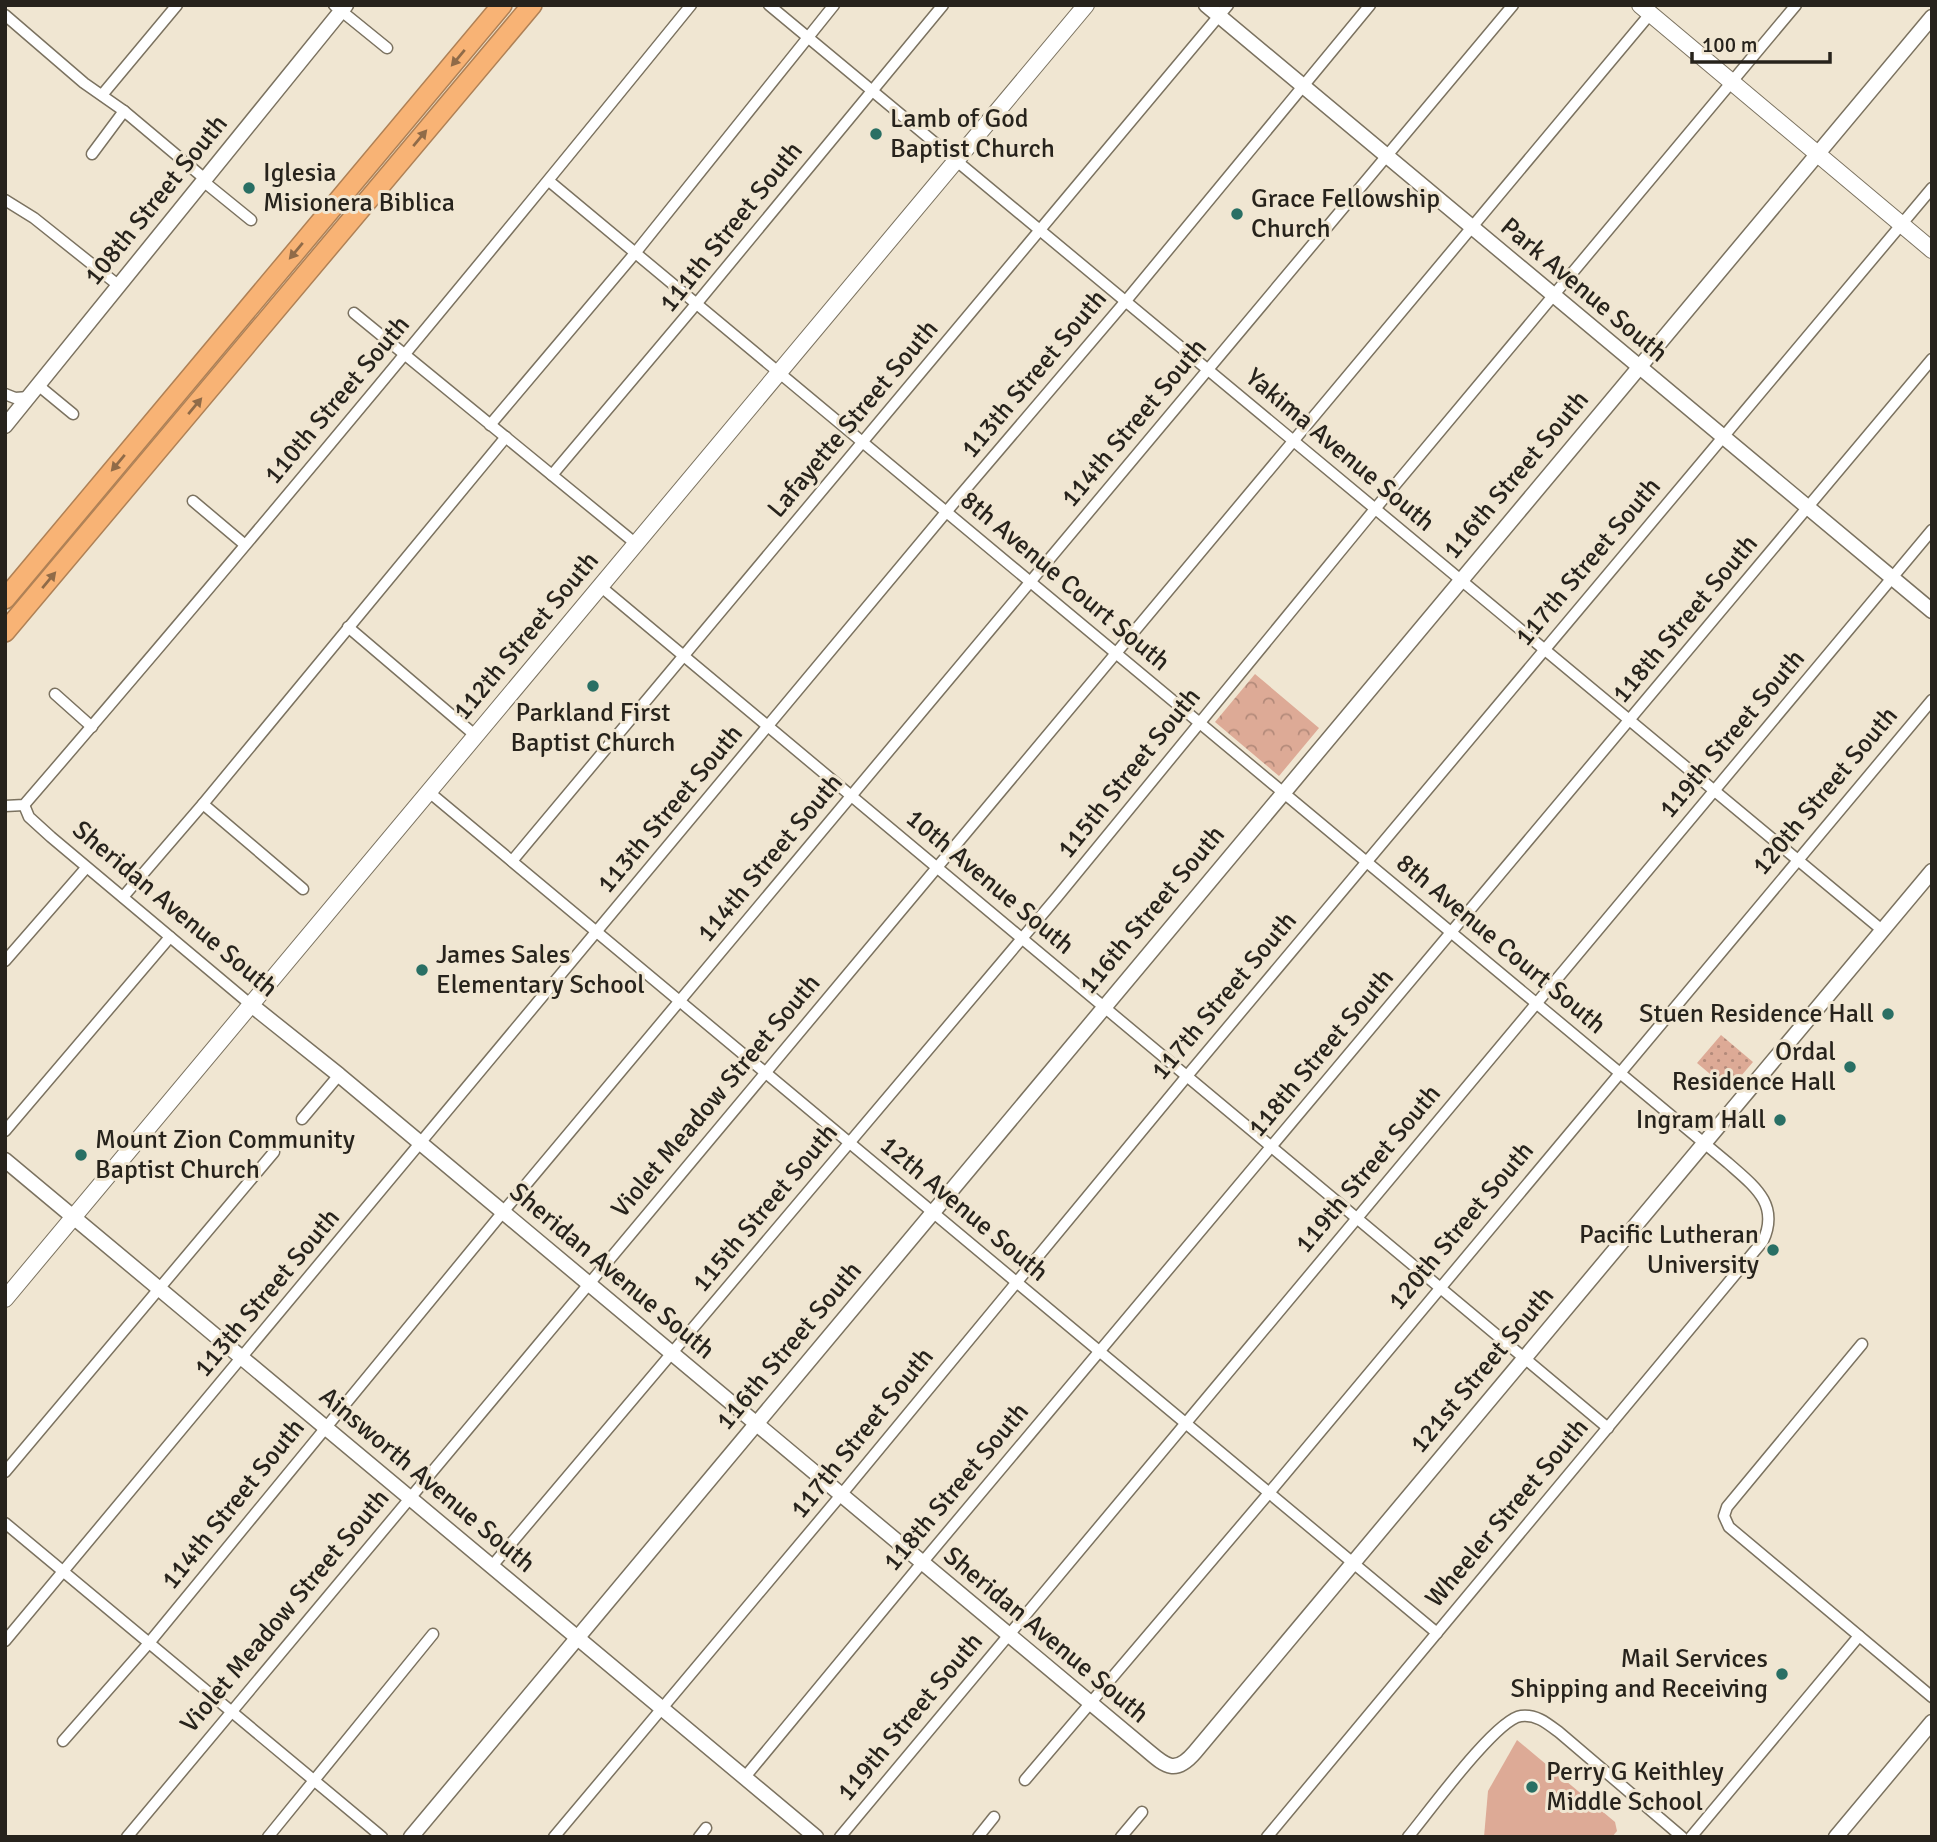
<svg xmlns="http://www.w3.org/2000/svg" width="1937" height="1842" viewBox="0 0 1937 1842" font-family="Signika,sans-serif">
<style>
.grass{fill:url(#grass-dots)}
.park{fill:url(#park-crowns)}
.pitch{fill:#ddaa96}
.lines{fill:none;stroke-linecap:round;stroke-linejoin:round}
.minor-casing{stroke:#7b7260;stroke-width:13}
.tertiary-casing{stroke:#7b7260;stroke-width:17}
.secondary-casing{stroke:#7b7260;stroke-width:18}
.motorway-casing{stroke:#af8156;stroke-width:22}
.minor{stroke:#fff;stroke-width:10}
.tertiary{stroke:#fff;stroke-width:14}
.secondary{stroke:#fff;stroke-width:16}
.motorway{stroke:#f8b375;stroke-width:19}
.oneway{fill:#906b48}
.poi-dot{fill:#296f64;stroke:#f0e6d2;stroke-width:2.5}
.labels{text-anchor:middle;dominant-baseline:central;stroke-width:6;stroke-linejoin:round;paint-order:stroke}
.poi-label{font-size:26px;fill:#27231c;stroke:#f0e6d2;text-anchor:start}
.street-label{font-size:26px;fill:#27231c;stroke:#f0e6d2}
</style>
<defs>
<pattern id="grass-dots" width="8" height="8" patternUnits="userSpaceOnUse" patternTransform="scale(1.75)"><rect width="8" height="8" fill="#ddaa96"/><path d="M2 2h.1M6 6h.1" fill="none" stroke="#b38a7a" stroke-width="1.8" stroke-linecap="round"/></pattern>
<pattern id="park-crowns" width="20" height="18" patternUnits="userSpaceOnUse" patternTransform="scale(1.75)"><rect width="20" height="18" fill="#ddaa96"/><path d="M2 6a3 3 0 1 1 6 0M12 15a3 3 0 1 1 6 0" fill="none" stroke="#b38a7a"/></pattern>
</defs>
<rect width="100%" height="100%" fill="#f0e6d2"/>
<path class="grass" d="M1721 1035 1753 1062 1729 1090 1697 1063Z"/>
<path class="park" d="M1255 674 1319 728 1279 776 1215 722Z"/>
<path class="pitch" d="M1517 1740 1615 1822 1617 1831 1612 1837H1484L1488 1791Z"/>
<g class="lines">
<g class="minor-casing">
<g id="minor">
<path d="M334 5 387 48"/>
<path d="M769 5 1882 930"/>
<path d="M5 15 84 83 124 111 205 179"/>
<path d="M102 95 177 5"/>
<path d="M92 154 124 111"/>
<path d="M203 181 251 220"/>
<path d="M549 181 1728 1163C1754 1186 1780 1204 1763 1241L1267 1837"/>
<path d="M5 200 34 218 118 285"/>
<path d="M354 313 635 543"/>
<path d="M39 386 73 414"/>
<path d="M5 394 15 398 29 397"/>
<path d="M490 425 636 252 834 5"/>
<path d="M552 475 697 303 943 5"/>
<path d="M193 501 244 544"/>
<path d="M600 586 1608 1428"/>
<path d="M348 627 476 736"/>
<path d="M55 694 92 727"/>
<path d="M429 792 1437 1633"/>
<path d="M203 804 303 889"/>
<path d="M24 805 29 817 51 837 250 1004"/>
<path d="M5 806 24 805C251 542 472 275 691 5"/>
<path d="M512 861 1228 5"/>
<path d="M123 897 203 804 506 437"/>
<path d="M5 961 86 868"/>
<path d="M302 1119 339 1075"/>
<path d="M5 1131 170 937"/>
<path d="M1862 1344 1727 1507 1724 1516 1729 1527 1932 1697"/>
<path d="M5 1472 274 1152"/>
<path d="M5 1523 382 1837"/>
<path d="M492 1566 1057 897 1375 509 1796 5"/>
<path d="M5 1641 947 511 1125 302 1370 5"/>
<path d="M63 1741 149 1643 503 1212 1513 5"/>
<path d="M745 1777 921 1564 1932 359"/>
<path d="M1025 1780 1269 1493 1932 700"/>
<path d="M127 1837 1650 14"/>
<path d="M268 1837 433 1634"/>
<path d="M554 1837 841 1495 1187 1076 1932 188"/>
<path d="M699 1837 706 1828"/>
<path d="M840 1837 1932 530"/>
<path d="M978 1837 994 1817"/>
<path d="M1121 1837 1142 1812"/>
<path d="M1408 1837C1428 1813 1496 1719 1521 1716 1537 1714 1548 1724 1560 1733L1682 1837"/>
<path d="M1691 1837 1859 1636"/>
</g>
</g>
<g class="tertiary-casing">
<g id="tertiary">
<path d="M1206 5 1932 611"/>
<path d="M5 426 346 5"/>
<path d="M250 1004 339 1075 1142 1746C1163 1763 1173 1778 1195 1752L1932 871"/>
<path d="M5 1160 816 1837"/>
<path d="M411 1837 1932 17"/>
<path d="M1836 1837 1932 1722"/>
</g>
</g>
<g class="secondary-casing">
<g id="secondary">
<path d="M1640 5 1932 250"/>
<path d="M5 1299 1086 5"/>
</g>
</g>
<g class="motorway-casing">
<g id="motorway">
<path d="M5 599 502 5"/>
<path d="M5 632 532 5"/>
</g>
</g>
<use href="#minor" class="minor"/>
<use href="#tertiary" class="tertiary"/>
<use href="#secondary" class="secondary"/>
<use href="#motorway" class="motorway"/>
</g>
<defs><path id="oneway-solid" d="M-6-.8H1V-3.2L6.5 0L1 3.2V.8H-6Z" transform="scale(1.75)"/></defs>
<g class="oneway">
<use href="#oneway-solid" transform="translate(458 58) rotate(130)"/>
<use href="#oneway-solid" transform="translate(420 138) rotate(-50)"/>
<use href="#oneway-solid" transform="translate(296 251) rotate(130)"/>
<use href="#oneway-solid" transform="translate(195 406) rotate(-50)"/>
<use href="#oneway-solid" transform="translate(118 463) rotate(130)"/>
<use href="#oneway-solid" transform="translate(49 580) rotate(-50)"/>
</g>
<g class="poi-dot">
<circle cx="876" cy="134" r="7"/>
<circle cx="249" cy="188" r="7"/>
<circle cx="1237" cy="214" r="7"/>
<circle cx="593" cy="686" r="7"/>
<circle cx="422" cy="970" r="7"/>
<circle cx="1888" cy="1014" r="7"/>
<circle cx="1850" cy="1067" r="7"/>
<circle cx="1780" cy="1120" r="7"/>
<circle cx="81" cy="1155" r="7"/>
<circle cx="1773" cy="1250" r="7"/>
<circle cx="1782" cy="1674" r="7"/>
<circle cx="1532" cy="1787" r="7"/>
</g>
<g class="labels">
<g class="poi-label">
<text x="890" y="119">Lamb of God<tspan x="890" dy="30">Baptist Church</tspan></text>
<text x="263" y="173">Iglesia<tspan x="263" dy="30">Misionera Biblica</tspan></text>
<text x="1251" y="199">Grace Fellowship<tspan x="1251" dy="30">Church</tspan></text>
<text x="593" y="713" text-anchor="middle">Parkland First<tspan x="593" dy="30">Baptist Church</tspan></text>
<text x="436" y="955">James Sales<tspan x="436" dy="30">Elementary School</tspan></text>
<text x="1874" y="1014" text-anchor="end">Stuen Residence Hall</text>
<text x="1836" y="1052" text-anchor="end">Ordal<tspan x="1836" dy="30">Residence Hall</tspan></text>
<text x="1766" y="1120" text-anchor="end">Ingram Hall</text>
<text x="95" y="1140">Mount Zion Community<tspan x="95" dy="30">Baptist Church</tspan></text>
<text x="1759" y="1235" text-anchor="end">Pacific Lutheran<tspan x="1759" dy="30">University</tspan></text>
<text x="1768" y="1659" text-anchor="end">Mail Services<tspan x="1768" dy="30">Shipping and Receiving</tspan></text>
<text x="1546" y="1772">Perry G Keithley<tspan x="1546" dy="30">Middle School</tspan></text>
</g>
<g class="street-label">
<text transform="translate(156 200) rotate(-51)">108th Street South</text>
<text transform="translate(731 227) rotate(-51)">111th Street South</text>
<text transform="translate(1584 290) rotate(40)">Park Avenue South</text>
<text transform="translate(1034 374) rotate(-50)">113th Street South</text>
<text transform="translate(337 400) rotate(-50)">110th Street South</text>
<text transform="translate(853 419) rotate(-50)">Lafayette Street South</text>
<text transform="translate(1134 423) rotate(-50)">114th Street South</text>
<text transform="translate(1340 450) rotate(40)">Yakima Avenue South</text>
<text transform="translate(1516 475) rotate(-50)">116th Street South</text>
<text transform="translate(1588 562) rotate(-50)">117th Street South</text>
<text transform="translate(1065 581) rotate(40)">8th Avenue Court South</text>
<text transform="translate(1685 619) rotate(-50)">118th Street South</text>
<text transform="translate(526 636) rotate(-50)">112th Street South</text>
<text transform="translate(1732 734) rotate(-50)">119th Street South</text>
<text transform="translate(1129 773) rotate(-51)">115th Street South</text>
<text transform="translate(1825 791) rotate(-50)">120th Street South</text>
<text transform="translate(670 809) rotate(-50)">113th Street South</text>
<text transform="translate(770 858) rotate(-50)">114th Street South</text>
<text transform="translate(990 882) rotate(40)">10th Avenue South</text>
<text transform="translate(175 909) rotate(40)">Sheridan Avenue South</text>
<text transform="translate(1152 910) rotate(-50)">116th Street South</text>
<text transform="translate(1501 944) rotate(40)">8th Avenue Court South</text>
<text transform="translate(1224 996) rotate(-50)">117th Street South</text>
<text transform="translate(1321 1053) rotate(-50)">118th Street South</text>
<text transform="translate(716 1096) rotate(-50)">Violet Meadow Street South</text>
<text transform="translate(1368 1169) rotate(-50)">119th Street South</text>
<text transform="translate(765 1208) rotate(-50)">115th Street South</text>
<text transform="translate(964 1209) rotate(40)">12th Avenue South</text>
<text transform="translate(1461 1226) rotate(-50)">120th Street South</text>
<text transform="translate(612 1271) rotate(40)">Sheridan Avenue South</text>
<text transform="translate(267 1293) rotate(-50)">113th Street South</text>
<text transform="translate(789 1346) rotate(-50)">116th Street South</text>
<text transform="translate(1482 1370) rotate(-50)">121st Street South</text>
<text transform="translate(862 1433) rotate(-51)">117th Street South</text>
<text transform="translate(427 1480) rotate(40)">Ainsworth Avenue South</text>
<text transform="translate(956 1487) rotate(-50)">118th Street South</text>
<text transform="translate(233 1504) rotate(-51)">114th Street South</text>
<text transform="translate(1507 1513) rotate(-50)">Wheeler Street South</text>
<text transform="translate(285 1611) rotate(-50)">Violet Meadow Street South</text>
<text transform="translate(1046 1635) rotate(40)">Sheridan Avenue South</text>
<text transform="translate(910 1717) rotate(-50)">119th Street South</text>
</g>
</g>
<rect width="1937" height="1842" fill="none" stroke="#27231c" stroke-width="14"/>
<path d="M1692 52v10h138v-10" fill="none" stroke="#27231c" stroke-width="3.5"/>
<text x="1702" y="52" font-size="21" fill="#27231c" stroke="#f0e6d2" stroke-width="5" paint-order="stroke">100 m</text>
</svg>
